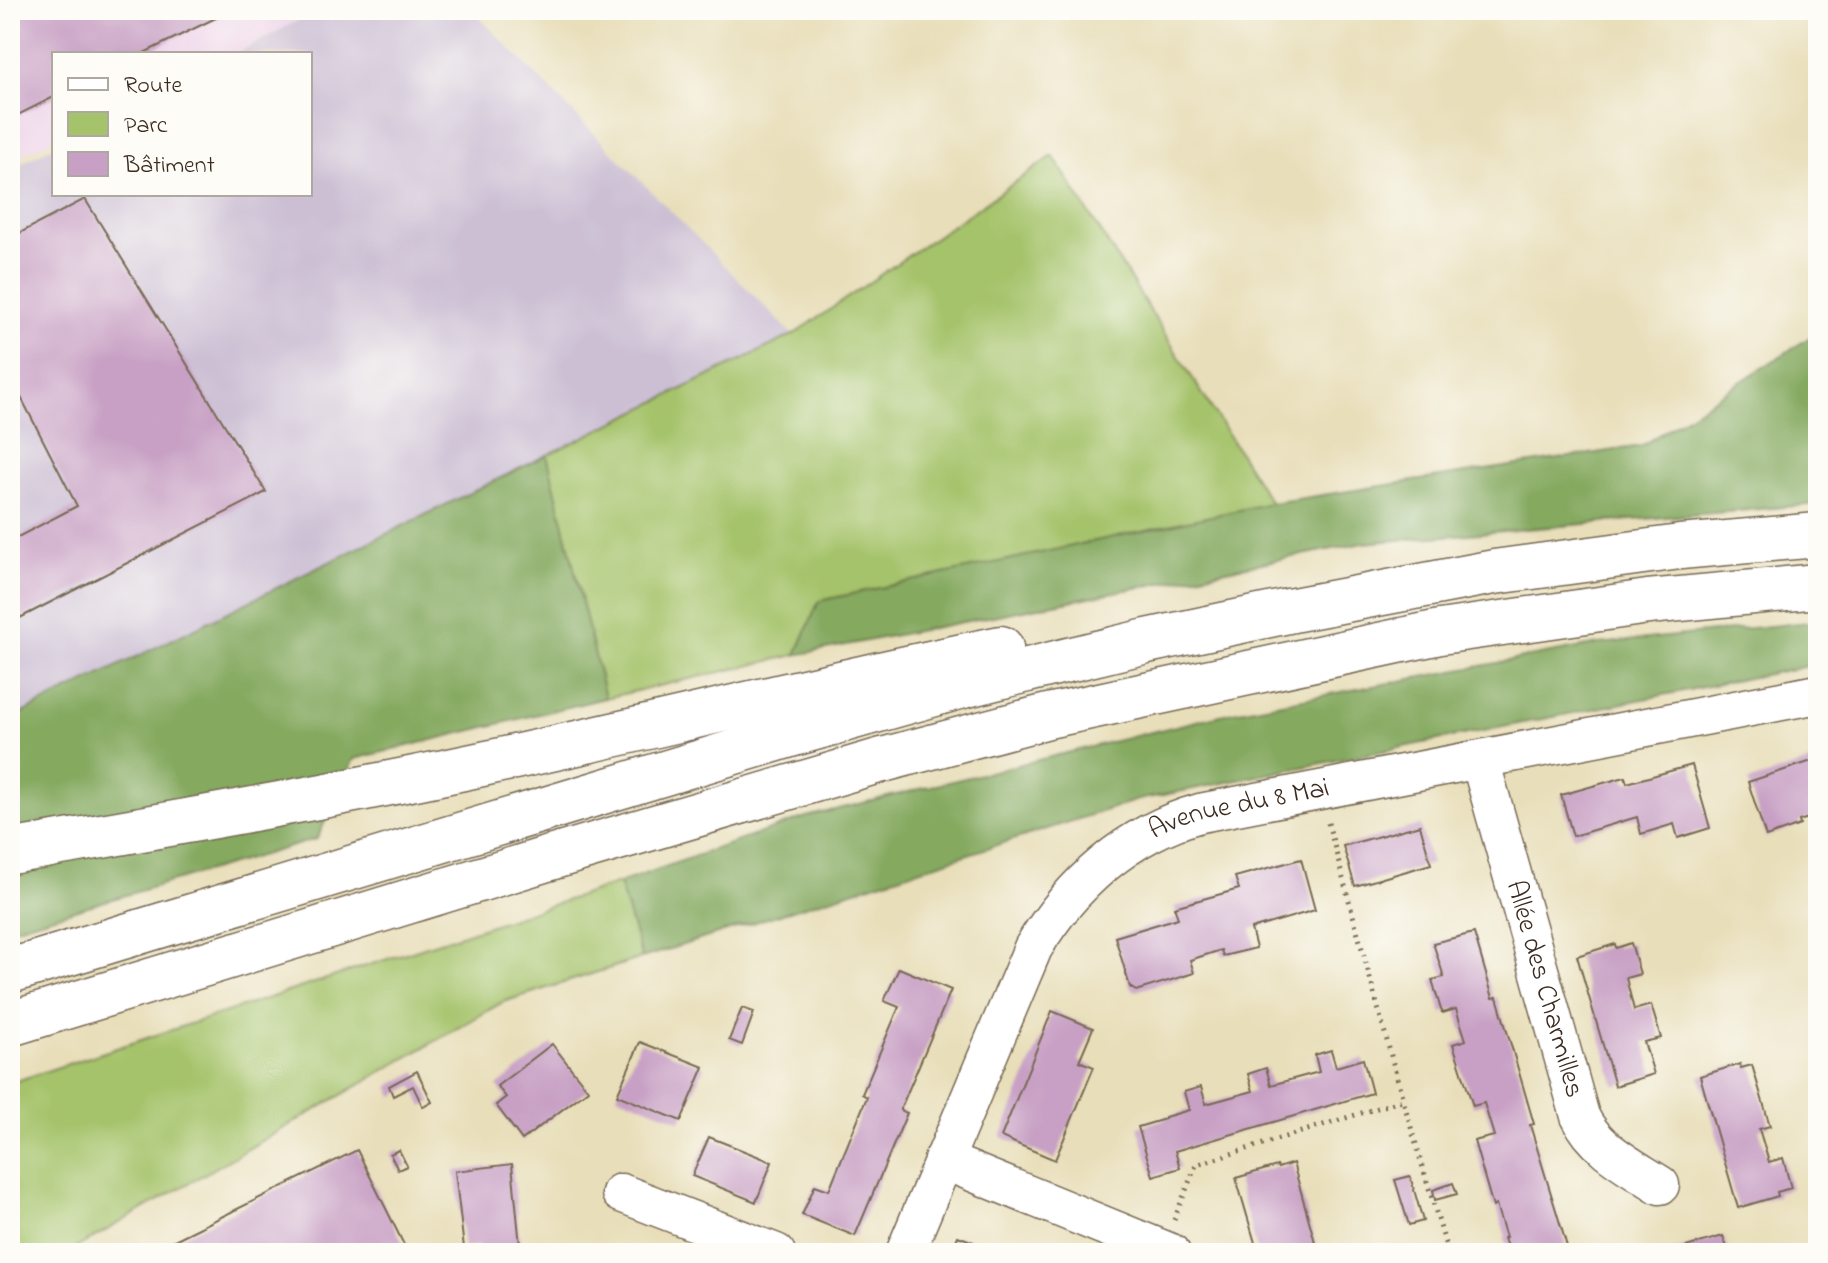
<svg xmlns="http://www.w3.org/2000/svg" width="1828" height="1263" viewBox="0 0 1828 1263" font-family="'Indie Flower',sans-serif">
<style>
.built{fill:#edd1e9}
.industrial{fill:#ccbfd4}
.green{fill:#a5c36b;stroke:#707644;stroke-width:2}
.forest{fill:#84a95f;stroke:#606a3e;stroke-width:2}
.building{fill:#c8a0c5}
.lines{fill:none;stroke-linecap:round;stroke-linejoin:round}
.street-casing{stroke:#786954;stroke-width:41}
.highway-casing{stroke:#786954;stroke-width:47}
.path{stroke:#786954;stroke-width:5;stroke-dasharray:2 6;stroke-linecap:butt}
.street{stroke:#fff;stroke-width:38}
.highway{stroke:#fff;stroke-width:44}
.labels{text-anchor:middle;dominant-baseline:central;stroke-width:6;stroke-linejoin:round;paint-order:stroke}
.street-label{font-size:28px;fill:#3b2a1e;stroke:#fdfcf7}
</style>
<rect width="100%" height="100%" fill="#fdfcf7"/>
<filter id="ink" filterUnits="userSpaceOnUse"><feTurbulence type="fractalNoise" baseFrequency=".0125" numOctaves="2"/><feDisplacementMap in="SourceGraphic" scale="16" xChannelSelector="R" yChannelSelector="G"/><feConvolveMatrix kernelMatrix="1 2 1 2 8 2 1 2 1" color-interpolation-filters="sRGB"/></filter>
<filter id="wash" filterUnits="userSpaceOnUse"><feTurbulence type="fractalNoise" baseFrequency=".006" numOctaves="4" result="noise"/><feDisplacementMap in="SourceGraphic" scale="32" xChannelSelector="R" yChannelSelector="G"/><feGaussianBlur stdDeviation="1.8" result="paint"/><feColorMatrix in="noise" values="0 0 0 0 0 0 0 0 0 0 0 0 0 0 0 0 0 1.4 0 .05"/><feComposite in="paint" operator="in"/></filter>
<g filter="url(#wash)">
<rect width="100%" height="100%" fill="#e8deb9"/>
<path class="built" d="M10 10H317L234 54H54V139L10 160Z"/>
<path class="industrial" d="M317 10H472L793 335 10 719V169L54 146V194H310V54H236Z"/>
<g class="green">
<path d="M1053 156 1271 503 819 601 796 655 605 698 547 455 793 335Z"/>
<path d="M619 883 642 958 503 1002 67 1253H10V1083Z"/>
</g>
<g class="forest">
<path d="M1818 332V504L1363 543 796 655 819 601 1271 503 1641 446Z"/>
<path d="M547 455 605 698 354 759 317 839 10 929V719Z"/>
<path d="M1818 621V664L1138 800 642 958 619 883 806 817 1233 712 1599 644Z"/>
</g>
<g id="blocks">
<g class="building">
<path d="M10 10H232L142 54H54V97L10 119Z"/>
<path d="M85 199 266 492 10 623V541L77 506 10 376V238Z"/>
<path d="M1818 759V815L1799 821 1800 825 1766 837 1748 782Z"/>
<path d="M1692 765 1710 828 1678 838 1674 824 1641 834 1637 817 1573 836 1561 795 1625 777 1627 783Z"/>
<path d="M1420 825 1431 864 1355 886 1343 846Z"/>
<path d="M1301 859 1315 910 1251 929 1256 948 1223 956 1221 950 1190 960 1194 973 1136 991 1130 987 1115 937 1178 918 1174 907 1239 889 1235 877Z"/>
<path d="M1474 933 1493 998 1497 997 1534 1124 1530 1125 1569 1253H1509L1504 1238 1506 1237 1496 1205 1493 1207 1474 1141 1494 1136 1484 1103 1473 1106 1453 1044 1466 1040 1456 1009 1442 1013 1432 980 1444 977 1433 943Z"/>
<path d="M1631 943 1640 974 1626 978 1634 1010 1651 1005 1661 1038 1644 1042 1654 1074 1615 1086 1577 956 1615 944 1616 948Z"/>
<path d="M899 968 951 990 900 1110 907 1113 855 1236 802 1215 815 1185 829 1190 867 1097 862 1094 899 1007 884 1001Z"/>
<path d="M742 1008 754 1012 742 1045 729 1040Z"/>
<path d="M1052 1011 1093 1028 1079 1061 1094 1067 1055 1160 1001 1137Z"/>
<path d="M640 1042 704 1067 681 1121 617 1095Z"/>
<path d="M552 1044 588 1090 522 1140 496 1105 506 1097 497 1086Z"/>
<path d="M1331 1050 1336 1067 1363 1059 1372 1093 1175 1151 1180 1168 1153 1176 1138 1127 1165 1119V1117L1189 1110 1184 1092 1201 1087 1206 1104 1253 1091 1248 1074 1266 1068 1271 1085 1319 1072 1315 1055Z"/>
<path d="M1740 1064 1741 1068 1752 1065 1770 1126 1759 1129 1769 1162 1783 1158 1791 1188 1777 1192 1778 1196 1738 1208 1700 1076Z"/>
<path d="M417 1071 432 1102 423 1107 413 1086 393 1096 389 1086Z"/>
<path d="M709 1137 772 1162 756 1202 692 1176Z"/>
<path d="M357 1150 408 1253H148Z"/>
<path d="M399 1150 407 1166 398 1170 390 1154Z"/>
<path d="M1293 1163 1318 1253H1258L1236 1178 1277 1166 1278 1168Z"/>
<path d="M512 1164 520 1246 479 1251 478 1246 464 1248 455 1171Z"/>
<path d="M1410 1176 1423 1221 1409 1225 1395 1180Z"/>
<path d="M1453 1183 1457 1194 1435 1200 1433 1190Z"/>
<path d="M958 1236 1001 1253H951Z"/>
<path d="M1723 1236 1729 1253H1669V1252Z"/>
</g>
</g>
</g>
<g filter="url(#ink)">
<use href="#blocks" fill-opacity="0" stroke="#786954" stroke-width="2"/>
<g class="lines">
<g class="street-casing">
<g id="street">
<path id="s1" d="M1480 760 1580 1116C1595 1149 1631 1166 1660 1185"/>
<path d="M943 1160 1171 1253"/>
<path d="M621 1193 776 1253"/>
<path id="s2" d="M905 1253 1033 948C1071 884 1128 833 1200 813L1818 694"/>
</g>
</g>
<g class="highway-casing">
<g id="highway">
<path d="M10 852C169 824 329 797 487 763 659 726 829 683 1001 648"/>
<path d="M10 971 797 733 963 686 1064 661 1147 641 1293 610 1494 572 1680 547 1818 535"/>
<path d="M10 1024 550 858 875 762 1048 716 1440 632 1648 602 1818 586"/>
</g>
</g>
<g class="path">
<path d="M1328 823 1403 1100"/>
<path d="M1174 1220 1196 1165 1403 1100 1448 1253"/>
</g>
<use href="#street" class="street"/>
<use href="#highway" class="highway"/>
</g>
</g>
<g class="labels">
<g class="street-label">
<text stroke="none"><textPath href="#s2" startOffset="590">Avenue du 8 Mai</textPath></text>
<text stroke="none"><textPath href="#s1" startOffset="238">Allée des Charmilles</textPath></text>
</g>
</g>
<rect width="1828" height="1263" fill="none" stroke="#fdfcf7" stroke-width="40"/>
<rect x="52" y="52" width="260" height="144" fill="#fdfcf7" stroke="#afa8a0" stroke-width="2"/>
<rect x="68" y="78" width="40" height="12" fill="#ffffff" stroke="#afa8a0" stroke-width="2"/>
<text x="124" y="92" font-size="24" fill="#3b2a1e">Route</text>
<rect x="68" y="112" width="40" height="24" fill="#a5c36b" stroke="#afa8a0" stroke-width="2"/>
<text x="124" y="132" font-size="24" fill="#3b2a1e">Parc</text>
<rect x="68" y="152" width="40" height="24" fill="#c8a0c5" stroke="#afa8a0" stroke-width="2"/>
<text x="124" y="172" font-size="24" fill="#3b2a1e">Bâtiment</text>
</svg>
